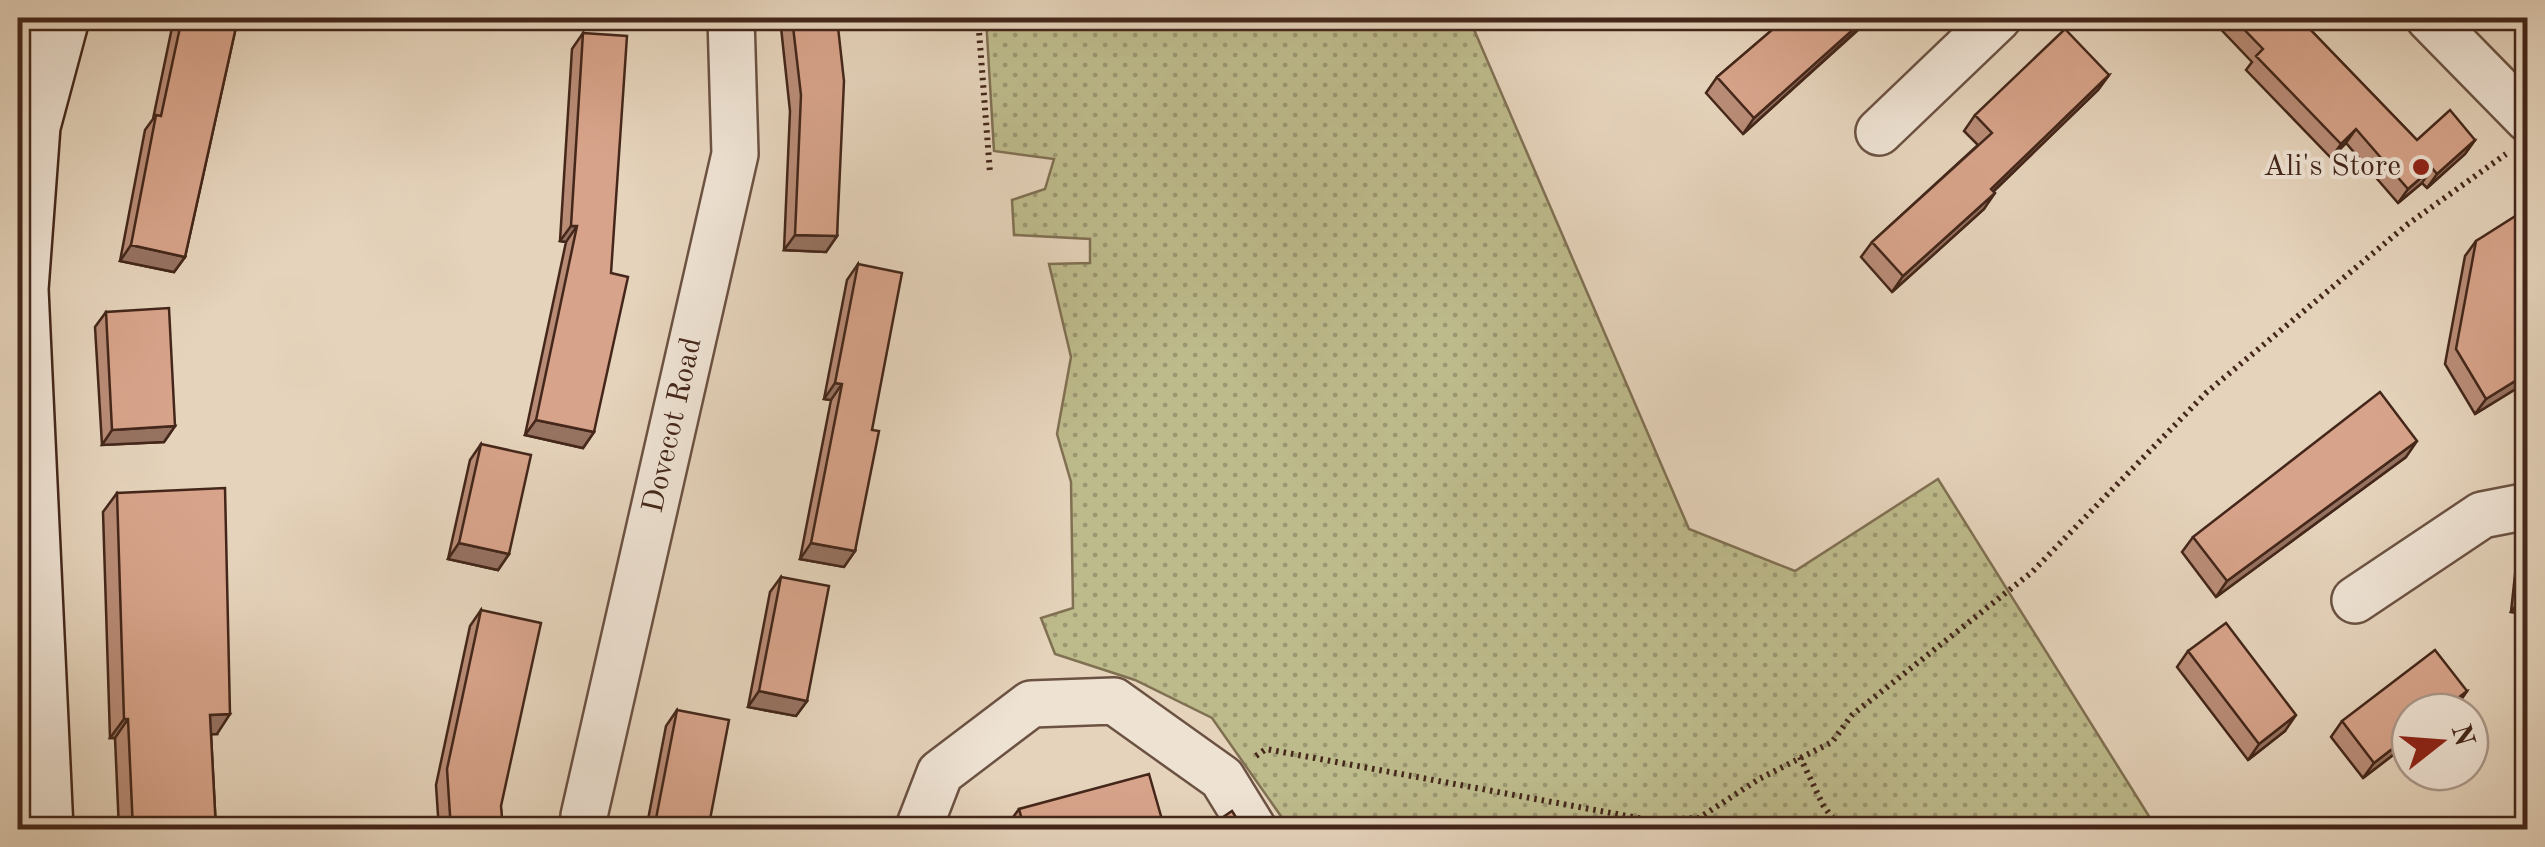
<svg xmlns="http://www.w3.org/2000/svg" width="2545" height="847" font-family="'Old Standard TT',serif">
<style>
.grass{fill:url(#grass-dots);stroke:#807052;stroke-width:2.5}
.lines{fill:none;stroke-linecap:round;stroke-linejoin:round}
.street-casing{stroke:#6c5242;stroke-width:50}
.secondary-casing{stroke:#44271a;stroke-width:60}
.path{stroke:#44271a;stroke-width:6;stroke-dasharray:2.5 5;stroke-linecap:butt}
.street{stroke:#eee2d3;stroke-width:45}
.secondary{stroke:#eee2d3;stroke-width:55}
.wall{fill:#b98c77;stroke:#44271a;stroke-width:2.5}
.shaded-wall{fill:#967261;stroke:#44271a;stroke-width:2.5}
.building{fill:#d7a38a;stroke:#44271a;stroke-width:2.5}
.poi-dot{fill:#8f2418;stroke:#eee2d3;stroke-width:4}
.labels{text-anchor:middle;dominant-baseline:central;stroke-width:8;stroke-linejoin:round;paint-order:stroke}
.poi-label{font-size:30px;fill:#44271a;stroke:#eee2d3;text-anchor:end}
.street-label{font-size:30px;fill:#44271a;stroke:#eee2d3}
</style>
<defs>
<pattern id="grass-dots" width="8" height="8" patternUnits="userSpaceOnUse" patternTransform="scale(2.5)"><rect width="8" height="8" fill="#bdba8b"/><path d="M2 2h.1M6 6h.1" fill="none" stroke="#9b9771" stroke-width="1.8" stroke-linecap="round"/></pattern>
</defs>
<rect width="100%" height="100%" fill="#e5d3bb"/>
<filter id="stains"><feTurbulence type="fractalNoise" baseFrequency=".002" numOctaves="4"/><feColorMatrix values="0 0 0 0 .2 0 0 0 0 .09 0 0 0 0 .02 0 0 0 .5 -.17"/></filter>
<radialGradient id="worn" r=".72"><stop offset=".6" stop-color="#630" stop-opacity="0"/><stop offset="1" stop-color="#630" stop-opacity=".3"/></radialGradient>
<path class="grass" d="M 986,18 L 1469,18 L 1689,529 L 1795,571 L 1938,479 L 2157,829 L 1290,829 L 1212,718 L 1135,680 L 1055,654 L 1041,618 L 1073,608 L 1071,482 L 1057,434 L 1071,357 L 1049,264 L 1090,263 L 1090,239 L 1014,235 L 1012,200 L 1045,189 L 1054,159 L 994,151 Z"/>
<g class="lines">
<g class="street-casing">
<g id="street">
<path d="M 2429,18 L 2528,119"/>
<path d="M 1879,132 L 1998,18"/>
<path d="M 2355,600 L 2482,515 L 2528,506"/>
<path id="s1" d="M 586,830 L 584,816 L 735,154 L 731,18"/>
<path d="M 918,830 L 940,773 L 1031,704 L 1114,701 L 1222,778 L 1254,830"/>
</g>
</g>
<g class="secondary-casing">
<path id="secondary" d="M 45,830 L 20,289 L 32,126 L 61,18"/>
</g>
<path class="path" d="M 978,18 L 990,173
M 1256,756 L 1266,749 L 1649,820 L 1699,818 L 1759,779 L 1832,742 L 1852,715 L 2032,572 L 2207,392 L 2408,224 L 2506,154
M 1800,757 L 1823,805 L 1841,830"/>
<use href="#street" class="street"/>
<use href="#secondary" class="secondary"/>
</g>
<path class="wall" d="M 174,18 L 238,18 L 185,257 L 174,272 L 120,261 L 145,130 L 153,119 Z
M 780,18 L 837,18 L 837,236 L 826,252 L 784,250 L 790,111 Z
M 1786,18 L 1882,18 L 1871,27 L 1867,22 L 1743,134 L 1706,93 L 1717,77 Z
M 2210,18 L 2299,18 L 2417,140 L 2475,140 L 2465,154 L 2427,188 L 2422,183 L 2398,203 L 2346,143 L 2331,158 L 2246,70 L 2252,62 Z
M 583,33 L 594,432 L 583,448 L 525,435 L 566,242 L 560,241 L 572,49 Z
M 2109,75 L 2098,90 L 1993,192 L 1984,209 L 1892,292 L 1861,257 L 1872,242 L 1978,145 L 1964,131 L 1975,115 Z
M 2528,214 L 2528,291 L 2517,343 L 2522,385 L 2475,414 L 2445,364 L 2465,256 L 2476,241 Z
M 858,264 L 872,430 L 855,551 L 844,567 L 800,559 L 831,400 L 824,399 L 847,280 Z
M 106,312 L 175,426 L 164,442 L 102,445 L 95,327 Z
M 481,444 L 509,554 L 498,570 L 448,559 L 470,460 Z
M 2406,457 L 2216,597 L 2182,552 L 2193,537 Z
M 117,493 L 217,734 L 211,734 L 216,830 L 119,830 L 115,738 L 110,738 L 103,512 Z
M 2528,541 L 2528,614 L 2511,612 L 2517,556 Z
M 781,577 L 807,701 L 796,716 L 748,707 L 770,592 Z
M 481,610 L 503,830 L 439,830 L 436,785 L 470,626 Z
M 2188,651 L 2285,731 L 2248,760 L 2177,667 Z
M 2467,691 L 2456,707 L 2363,778 L 2331,737 L 2342,721 Z
M 677,710 L 708,830 L 646,830 L 666,726 Z
M 1019,809 L 1165,830 L 1009,830 L 1008,824 Z"/>
<path class="shaded-wall" d="M 595,18 L 643,18 L 590,24 Z
M 1866,18 L 1870,18 L 1743,134 L 1754,118 Z
M 2109,75 L 2098,90 L 1980,204 L 1991,189 Z
M 2356,129 L 2346,143 L 2331,158 L 2341,144 Z
M 2475,140 L 2465,154 L 2427,188 L 2437,174 Z
M 2432,168 L 2422,183 L 2398,203 L 2408,189 Z
M 1995,193 L 1984,209 L 1892,292 L 1903,276 Z
M 571,226 L 577,226 L 566,242 L 560,241 Z
M 795,235 L 837,236 L 826,252 L 784,250 Z
M 131,245 L 185,257 L 174,272 L 120,261 Z
M 2528,373 L 2528,378 L 2522,385 L 2475,414 L 2486,399 Z
M 835,383 L 842,384 L 831,400 L 824,399 Z
M 536,420 L 594,432 L 583,448 L 525,435 Z
M 175,426 L 164,442 L 102,445 L 112,430 Z
M 2417,441 L 2406,457 L 2216,597 L 2227,581 Z
M 459,543 L 509,554 L 498,570 L 448,559 Z
M 811,543 L 855,551 L 844,567 L 800,559 Z
M 2522,597 L 2528,597 L 2528,614 L 2511,612 Z
M 759,691 L 807,701 L 796,716 L 748,707 Z
M 2467,691 L 2456,707 L 2450,712 L 2440,712 Z
M 230,714 L 217,734 L 197,735 L 210,715 Z
M 2296,715 L 2285,731 L 2248,760 L 2259,744 Z
M 124,719 L 128,719 L 115,738 L 110,738 Z
M 2410,735 L 2410,742 L 2363,778 L 2374,763 Z"/>
<path class="building" d="M 182,18 L 238,18 L 185,257 L 131,245 L 156,115 L 161,116 Z
M 792,18 L 837,18 L 844,81 L 837,236 L 795,235 L 801,95 Z
M 1786,18 L 1866,18 L 1754,118 L 1717,77 Z
M 2233,18 L 2299,18 L 2417,140 L 2450,110 L 2475,140 L 2437,174 L 2432,168 L 2408,189 L 2356,129 L 2341,144 L 2256,56 L 2263,49 Z
M 2065,29 L 2109,75 L 1991,189 L 1995,193 L 1903,276 L 1872,242 L 1992,133 L 1975,115 Z
M 583,33 L 627,36 L 611,273 L 628,277 L 594,432 L 536,420 L 577,226 L 571,226 Z
M 2525,210 L 2528,214 L 2528,287 L 2517,343 L 2528,361 L 2528,373 L 2486,399 L 2456,349 L 2476,241 Z
M 858,264 L 902,273 L 872,430 L 879,431 L 855,551 L 811,543 L 842,384 L 835,383 Z
M 169,308 L 175,426 L 112,430 L 106,312 Z
M 2380,392 L 2417,441 L 2227,581 L 2193,537 Z
M 481,444 L 531,455 L 509,554 L 459,543 Z
M 225,488 L 230,714 L 210,715 L 216,830 L 133,830 L 128,719 L 124,719 L 117,493 Z
M 2528,546 L 2528,597 L 2522,597 Z
M 781,577 L 829,586 L 807,701 L 759,691 Z
M 481,610 L 541,623 L 501,806 L 503,830 L 451,830 L 447,769 Z
M 2226,623 L 2296,715 L 2259,744 L 2188,651 Z
M 2435,650 L 2467,691 L 2440,712 L 2410,712 L 2410,735 L 2374,763 L 2342,721 Z
M 677,710 L 729,720 L 708,830 L 654,829 Z
M 1149,774 L 1165,830 L 1025,830 L 1019,809 Z
M 1232,811 L 1244,830 L 1204,830 Z"/>
<circle class="poi-dot" cx="2421" cy="167" r="10"/>
<g class="labels">
<g class="poi-label">
<text x="2401" y="167">Ali's Store</text>
</g>
<g class="street-label">
<text stroke="none"><textPath href="#s1" startOffset="415">Dovecot Road</textPath></text>
</g>
</g>
<rect width="2545" height="847" fill="none" stroke="#e5d3bb" stroke-width="60"/>
<rect x="20" y="20" width="2505" height="807" fill="none" stroke="#44271a" stroke-width="5"/>
<rect x="30" y="30" width="2485" height="787" fill="none" stroke="#44271a" stroke-width="2.5"/>
<g transform="translate(2440 742) rotate(73)"><circle r="48" fill="#eee2d3" stroke="#aa9789" stroke-width="2.5"/>
<path d="M0-8L18 38L0 25L-18 38Z" fill="#8f2418"/>
<text y="-15" font-size="28" font-weight="bold" text-anchor="middle" fill="#44271a">N</text>
</g>
<rect width="100%" height="100%" filter="url(#stains)"/>
<rect width="100%" height="100%" fill="url(#worn)"/>
</svg>
